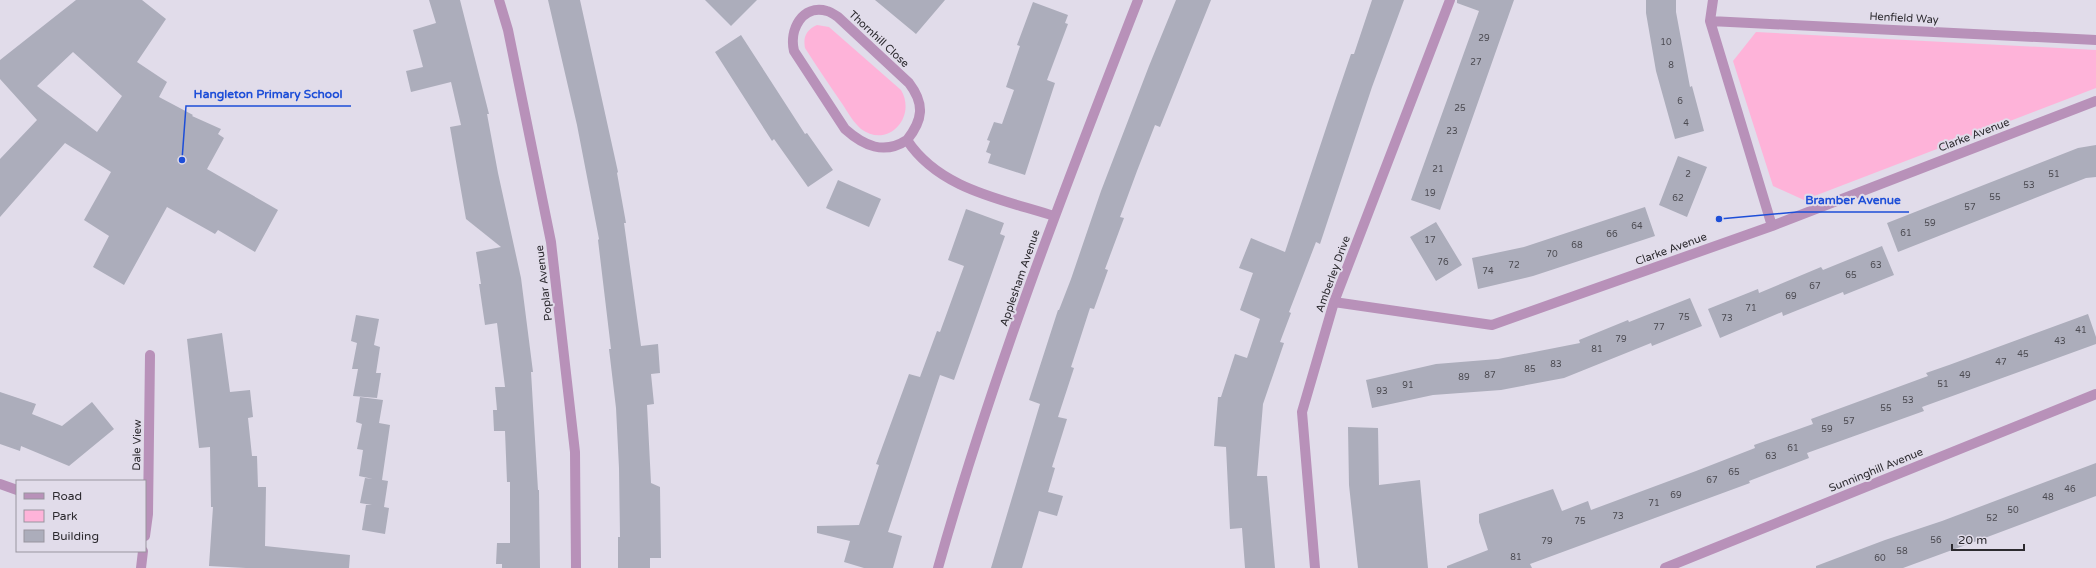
<svg xmlns="http://www.w3.org/2000/svg" width="2096" height="568" font-family="'Varela Round',sans-serif">
<style>
.green{fill:#feb3d9}
.building{fill:#acadbb;fill-rule:evenodd}
.lines{fill:none;stroke-linecap:round;stroke-linejoin:round}
.minor{stroke:#b891b9;stroke-width:10}
.labels{text-anchor:middle;dominant-baseline:central;stroke-width:4;stroke-linejoin:round;paint-order:stroke}
.number-label{font-size:9px;fill:#4c4b52}
.street-label{font-size:11px;fill:#2c2a2f;stroke:#e1dcea}
.leader{fill:none;stroke:#1d4ed8;stroke-width:1.5}
.callout-dot{fill:#1d4ed8;stroke:#e1dcea;stroke-width:1.5}
.callout-label{font-size:12px;text-anchor:middle;font-weight:bold;fill:#1d4ed8;stroke:#e1dcea;stroke-width:4;stroke-linejoin:round;paint-order:stroke}
</style>
<rect width="100%" height="100%" fill="#e1dcea"/>
<path class="green" d="M 817,25 L 829,27 L 901,90 C 917,117 888,149 861,129 C 854,123 848,113 843,105 C 830,86 817,67 805,48 C 803,37 806,30 817,25 Z
M 1756,32 L 2096,50 L 2096,88 L 1804,200 L 1773,186 L 1733,61 Z"/>
<path class="building" d="M 76,0 L 142,0 L 166,19 L 137,62 L 167,82 L 159,97 L 193,115 L 192,116 L 221,129 L 218,134 L 224,138 L 207,169 L 278,210 L 255,252 L 218,230 L 215,234 L 167,207 L 124,285 L 93,267 L 109,236 L 84,220 L 111,172 L 65,143 L 0,217 L 0,159 L 37,120 L 0,79 L 0,60 ZM 73,52 L 122,96 L 97,132 L 37,86 Z
M 429,0 L 460,0 L 489,114 L 487,114 L 498,173 L 521,278 L 533,372 L 531,372 L 538,490 L 539,490 L 540,568 L 502,568 L 502,564 L 496,564 L 497,543 L 510,543 L 510,482 L 507,482 L 505,431 L 494,431 L 493,410 L 497,410 L 495,387 L 505,387 L 497,323 L 485,325 L 479,284 L 481,284 L 476,252 L 501,247 L 466,219 L 450,127 L 461,125 L 451,82 L 411,92 L 406,71 L 423,67 L 413,30 L 436,23 Z
M 548,0 L 580,0 L 618,172 L 617,173 L 626,223 L 624,223 L 641,346 L 658,344 L 660,373 L 651,374 L 654,404 L 647,405 L 651,483 L 660,487 L 661,558 L 650,558 L 650,568 L 618,568 L 618,537 L 620,537 L 619,468 L 616,408 L 609,349 L 611,349 L 598,240 L 599,239 L 577,125 Z
M 705,0 L 757,0 L 731,26 Z
M 875,0 L 945,0 L 916,34 Z
M 1176,0 L 1211,0 L 1160,127 L 1155,125 L 1137,171 L 1120,217 L 1124,218 L 1105,269 L 1108,270 L 1094,309 L 1090,308 L 1071,367 L 1074,368 L 1058,417 L 1067,419 L 1052,467 L 1055,468 L 1048,492 L 1063,496 L 1057,516 L 1039,511 L 1022,568 L 991,568 L 1040,404 L 1029,400 L 1058,310 L 1059,310 L 1071,279 L 1101,191 L 1149,66 Z
M 1372,0 L 1404,0 L 1372,87 L 1320,244 L 1316,242 L 1289,312 L 1291,313 L 1280,342 L 1284,343 L 1263,404 L 1257,476 L 1267,476 L 1275,568 L 1245,568 L 1242,528 L 1230,529 L 1226,447 L 1214,446 L 1218,397 L 1221,397 L 1235,354 L 1247,358 L 1260,319 L 1240,310 L 1253,273 L 1239,268 L 1251,238 L 1285,252 L 1335,101 L 1351,54 L 1354,54 Z
M 1457,0 L 1514,0 L 1440,210 L 1411,200 L 1479,11 L 1457,3 Z
M 1646,0 L 1676,0 L 1676,12 L 1690,87 L 1692,86 L 1704,131 L 1675,139 L 1656,71 L 1646,13 Z
M 1033,2 L 1068,15 L 1065,23 L 1068,24 L 1047,80 L 1055,83 L 1025,175 L 988,163 L 991,154 L 986,152 L 990,141 L 987,140 L 994,122 L 1002,124 L 1014,90 L 1006,87 L 1020,46 L 1017,45 Z
M 741,35 L 805,134 L 807,133 L 833,170 L 808,187 L 774,139 L 772,141 L 715,52 Z
M 2096,145 L 2096,177 L 2086,178 L 1898,252 L 1887,223 L 2078,148 Z
M 1678,156 L 1707,167 L 1687,217 L 1659,205 Z
M 838,180 L 881,199 L 869,227 L 826,208 Z
M 1645,207 L 1655,236 L 1533,276 L 1478,289 L 1472,258 L 1524,247 Z
M 966,209 L 1004,223 L 1000,234 L 1005,236 L 954,380 L 940,375 L 920,435 L 888,532 L 902,536 L 893,568 L 864,568 L 844,562 L 850,541 L 817,533 L 817,526 L 859,525 L 879,465 L 876,464 L 909,374 L 920,377 L 937,331 L 940,332 L 964,266 L 948,260 Z
M 1436,222 L 1462,265 L 1436,281 L 1410,237 Z
M 1882,246 L 1894,275 L 1844,295 L 1843,292 L 1783,316 L 1782,312 L 1720,338 L 1708,309 L 1758,289 L 1759,293 L 1821,267 L 1823,270 Z
M 1690,298 L 1702,326 L 1652,346 L 1651,343 L 1564,378 L 1501,390 L 1433,395 L 1372,408 L 1366,380 L 1436,364 L 1498,359 L 1580,343 L 1579,340 L 1628,320 L 1629,322 Z
M 2088,314 L 2096,337 L 2096,344 L 1922,407 L 1924,411 L 1807,453 L 1809,458 L 1749,481 L 1750,483 L 1530,564 L 1532,568 L 1447,568 L 1447,566 L 1488,550 L 1479,522 L 1479,514 L 1553,489 L 1562,511 L 1588,501 L 1591,510 L 1696,471 L 1755,448 L 1754,445 L 1813,424 L 1811,419 L 1928,376 L 1926,373 L 1949,365 Z
M 356,315 L 379,319 L 374,345 L 380,347 L 376,373 L 381,373 L 377,398 L 353,396 L 358,369 L 352,369 L 357,343 L 351,341 Z
M 222,333 L 230,392 L 250,390 L 253,417 L 248,418 L 252,456 L 257,456 L 258,487 L 266,487 L 265,546 L 350,555 L 349,568 L 246,568 L 209,566 L 213,507 L 211,507 L 210,447 L 199,448 L 187,339 Z
M 0,392 L 36,404 L 32,414 L 62,426 L 92,402 L 114,429 L 69,466 L 21,446 L 20,451 L 0,444 Z
M 360,397 L 383,400 L 379,423 L 390,425 L 382,480 L 388,481 L 384,507 L 389,508 L 385,534 L 362,530 L 366,505 L 372,505 L 360,503 L 365,478 L 373,479 L 359,476 L 363,450 L 357,449 L 362,424 L 356,422 Z
M 1348,427 L 1378,428 L 1379,485 L 1420,480 L 1428,568 L 1358,568 L 1349,485 Z
M 2096,463 L 2096,496 L 1974,542 L 1903,568 L 1816,568 L 1816,566 L 1885,540 L 1942,521 Z"/>
<g class="lines">
<path class="minor" d="M 499,0 L 508,30 L 551,242 L 575,452 L 576,568
M 1713,0 L 1710,21 L 1772,226
M 1710,21 L 2096,40
M 907,140 C 923,120 925,104 909,83 L 838,17 C 835,15 831,12 827,11 C 802,4 789,30 794,51 L 845,129 C 864,146 884,155 907,140 C 939,189 1001,199 1054,216
M 1334,302 L 1492,325 L 1772,226 L 2096,101
M 0,484 L 17,490
M 145,536 L 148,514 L 150,355
M 141,568 L 143,551
M 938,568 C 992,375 1065,187 1138,0
M 1315,568 L 1302,412 L 1334,302 L 1450,0
M 1665,568 L 2096,394"/>
</g>
<g class="labels">
<g class="number-label">
<text x="1484" y="38">29</text>
<text x="1666" y="42">10</text>
<text x="1476" y="62">27</text>
<text x="1671" y="65">8</text>
<text x="1680" y="101">6</text>
<text x="1460" y="108">25</text>
<text x="1686" y="123">4</text>
<text x="1452" y="131">23</text>
<text x="1438" y="169">21</text>
<text x="1688" y="174">2</text>
<text x="2054" y="174">51</text>
<text x="2029" y="185">53</text>
<text x="1430" y="193">19</text>
<text x="1995" y="197">55</text>
<text x="1678" y="198">62</text>
<text x="1970" y="207">57</text>
<text x="1930" y="223">59</text>
<text x="1637" y="226">64</text>
<text x="1906" y="233">61</text>
<text x="1612" y="234">66</text>
<text x="1430" y="240">17</text>
<text x="1577" y="245">68</text>
<text x="1552" y="254">70</text>
<text x="1443" y="262">76</text>
<text x="1514" y="265">72</text>
<text x="1876" y="265">63</text>
<text x="1488" y="271">74</text>
<text x="1851" y="275">65</text>
<text x="1815" y="286">67</text>
<text x="1791" y="296">69</text>
<text x="1751" y="308">71</text>
<text x="1684" y="317">75</text>
<text x="1727" y="318">73</text>
<text x="1659" y="327">77</text>
<text x="2081" y="330">41</text>
<text x="1621" y="339">79</text>
<text x="2060" y="341">43</text>
<text x="1597" y="349">81</text>
<text x="2023" y="354">45</text>
<text x="2001" y="362">47</text>
<text x="1556" y="364">83</text>
<text x="1530" y="369">85</text>
<text x="1490" y="375">87</text>
<text x="1965" y="375">49</text>
<text x="1464" y="377">89</text>
<text x="1943" y="384">51</text>
<text x="1408" y="385">91</text>
<text x="1382" y="391">93</text>
<text x="1908" y="400">53</text>
<text x="1886" y="408">55</text>
<text x="1849" y="421">57</text>
<text x="1827" y="429">59</text>
<text x="1793" y="448">61</text>
<text x="1771" y="456">63</text>
<text x="1734" y="472">65</text>
<text x="1712" y="480">67</text>
<text x="2070" y="489">46</text>
<text x="1676" y="495">69</text>
<text x="2048" y="497">48</text>
<text x="1654" y="503">71</text>
<text x="2013" y="510">50</text>
<text x="1618" y="516">73</text>
<text x="1992" y="518">52</text>
<text x="1580" y="521">75</text>
<text x="1936" y="540">56</text>
<text x="1547" y="541">79</text>
<text x="1902" y="551">58</text>
<text x="1516" y="557">81</text>
<text x="1880" y="558">60</text>
</g>
<g class="street-label">
<text transform="translate(1904 18) rotate(3)">Henfield Way</text>
<text transform="translate(879 39) rotate(43)">Thornhill Close</text>
<text transform="translate(1974 135) rotate(-21)">Clarke Avenue</text>
<text transform="translate(1671 249) rotate(-20)">Clarke Avenue</text>
<text transform="translate(1333 274) rotate(-70)">Amberley Drive</text>
<text transform="translate(1020 278) rotate(-71)">Applesham Avenue</text>
<text transform="translate(544 283) rotate(-97)">Poplar Avenue</text>
<text transform="translate(137 445) rotate(-89)">Dale View</text>
<text transform="translate(1876 470) rotate(-22)">Sunninghill Avenue</text>
</g>
</g>
<path class="leader" d="M182 160L186 106H351M1719 219L1797 212H1909"/>
<g class="callout-dot">
<circle cx="182" cy="160" r="4"/>
<circle cx="1719" cy="219" r="4"/>
</g>
<g class="callout-label">
<text x="268" y="98">Hangleton Primary School</text>
<text x="1853" y="204">Bramber Avenue</text>
</g>
<rect x="16" y="480" width="130" height="72" fill="#e1dcea" stroke="#99959f"/>
<rect x="24" y="493" width="20" height="6" fill="#b891b9" stroke="#99959f"/>
<text x="52" y="500" font-size="12" fill="#2c2a2f">Road</text>
<rect x="24" y="510" width="20" height="12" fill="#feb3d9" stroke="#99959f"/>
<text x="52" y="520" font-size="12" fill="#2c2a2f">Park</text>
<rect x="24" y="530" width="20" height="12" fill="#acadbb" stroke="#99959f"/>
<text x="52" y="540" font-size="12" fill="#2c2a2f">Building</text>
<path d="M1952 544v6h72v-6" fill="none" stroke="#2c2a2f" stroke-width="2"/>
<text x="1958" y="544" font-size="12" fill="#2c2a2f" stroke="#e1dcea" stroke-width="3" paint-order="stroke">20 m</text>
</svg>
